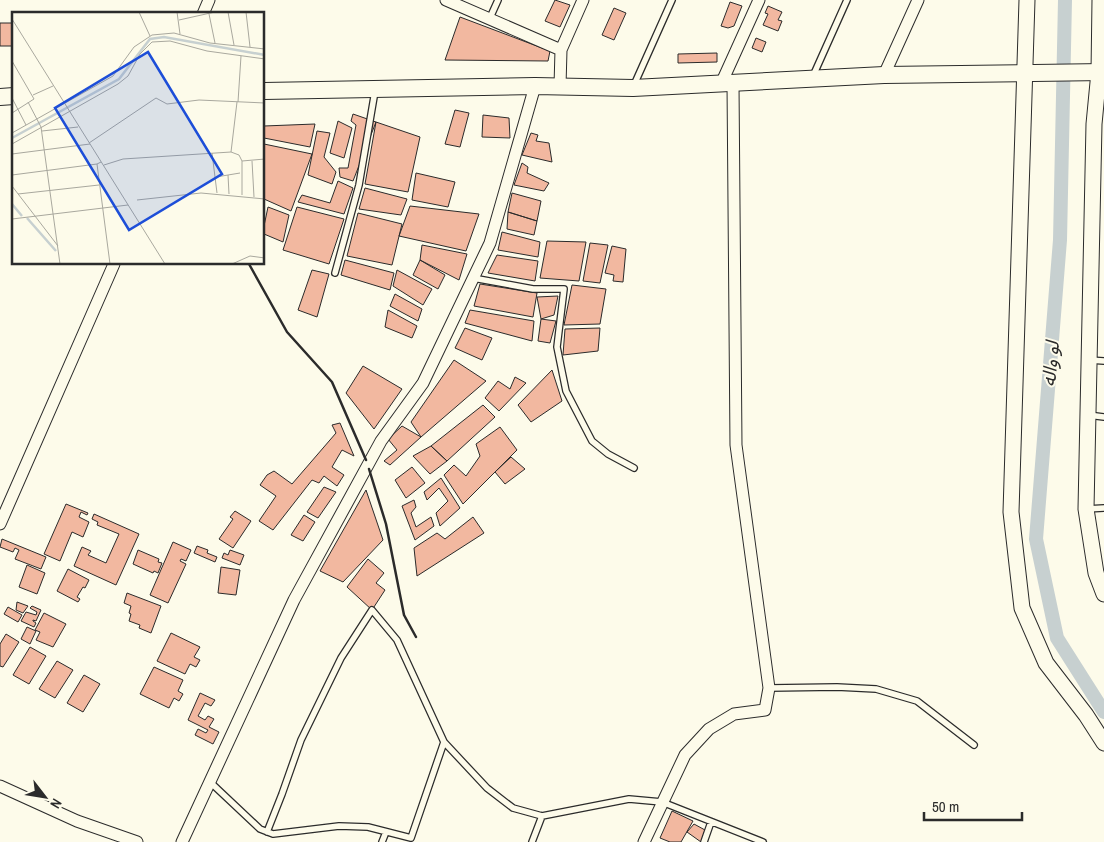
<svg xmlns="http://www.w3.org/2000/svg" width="1104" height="842" font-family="'Archivo Narrow','Noto Sans Arabic',sans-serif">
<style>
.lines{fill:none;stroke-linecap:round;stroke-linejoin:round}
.canal{stroke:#c7d0d0;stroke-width:14}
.building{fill:#f2b8a0;stroke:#2b2b2b}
.service-casing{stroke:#2b2b2b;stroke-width:8}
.minor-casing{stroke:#2b2b2b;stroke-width:13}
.tertiary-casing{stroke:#2b2b2b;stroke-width:17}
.secondary-casing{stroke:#2b2b2b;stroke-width:18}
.service{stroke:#fdfbea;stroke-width:5.5}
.minor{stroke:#fdfbea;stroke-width:11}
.tertiary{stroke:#fdfbea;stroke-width:15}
.secondary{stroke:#fdfbea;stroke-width:16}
.wall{stroke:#2b2b2b;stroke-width:2.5}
.labels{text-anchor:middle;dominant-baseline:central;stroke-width:4;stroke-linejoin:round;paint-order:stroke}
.water-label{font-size:19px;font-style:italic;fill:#2b2b2b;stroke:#fdfbea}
.inset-river{fill:none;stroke:#c7d0d0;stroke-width:2.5}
.inset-road{fill:none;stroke:#a9a89e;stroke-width:1}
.view{fill:#1d4ed8;fill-opacity:0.15;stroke:#1d4ed8;stroke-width:2.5}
.inset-edge{fill:none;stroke:#2b2b2b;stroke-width:2.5}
</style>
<rect width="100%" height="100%" fill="#fdfbea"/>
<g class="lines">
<path class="canal" d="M 1065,0 L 1060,240 L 1036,539 L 1057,638 L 1104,712"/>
</g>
<path class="building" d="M 555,0 L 570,5 L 560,27 L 545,21 Z
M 730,2 L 742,6 L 734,26 L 728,28 L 721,26 Z
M 768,6 L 782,12 L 778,20 L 782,21 L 778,31 L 763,25 L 768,14 L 765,13 Z
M 614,8 L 626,13 L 614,40 L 602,35 Z
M 460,17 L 550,51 L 548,61 L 445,60 Z
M 0,23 L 14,23 L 14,46 L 0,46 Z
M 756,38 L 766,42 L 762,52 L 752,48 Z
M 717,53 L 717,62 L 678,63 L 678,54 Z
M 455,110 L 469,113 L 460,147 L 445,144 Z
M 353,114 L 376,122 L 353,181 L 340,177 L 339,168 L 348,168 L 356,125 L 351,121 Z
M 483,115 L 509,118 L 510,138 L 482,137 Z
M 338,121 L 352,128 L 344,158 L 330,153 Z
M 376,122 L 420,137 L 408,192 L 365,184 Z
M 315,124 L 310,147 L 264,138 L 264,126 Z
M 317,131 L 330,133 L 324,157 L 336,172 L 332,184 L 308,175 Z
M 531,133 L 538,135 L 536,141 L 549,143 L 552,162 L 522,155 Z
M 264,144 L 312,154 L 291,211 L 264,199 Z
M 522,163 L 528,167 L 527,173 L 549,183 L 544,191 L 514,185 Z
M 416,173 L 455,182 L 448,207 L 412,200 Z
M 338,181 L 353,188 L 344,214 L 298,202 L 302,195 L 330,203 Z
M 365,188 L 407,199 L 401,215 L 359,209 Z
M 512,193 L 541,201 L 537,221 L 508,212 Z
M 410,206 L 479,214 L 466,251 L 399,236 Z
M 268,207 L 289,215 L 283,242 L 264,234 L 264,226 Z
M 297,207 L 344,219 L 329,264 L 283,250 Z
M 508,212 L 537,221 L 534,235 L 507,229 Z
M 358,213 L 402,224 L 392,265 L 347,256 Z
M 502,232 L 540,242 L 538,257 L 498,250 Z
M 547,241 L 586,242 L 579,281 L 540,278 Z
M 590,243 L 608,245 L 600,283 L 583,281 Z
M 422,245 L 467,254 L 459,280 L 420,260 Z
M 612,246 L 626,249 L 623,282 L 613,281 L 614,275 L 605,273 Z
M 497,255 L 538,261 L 535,281 L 488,273 Z
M 345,260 L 394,273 L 390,290 L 341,275 Z
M 420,260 L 445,275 L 438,289 L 413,275 Z
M 312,270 L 329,274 L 317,317 L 298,310 Z
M 397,270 L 432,289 L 423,305 L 393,286 Z
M 480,284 L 537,293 L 533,317 L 474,306 Z
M 572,285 L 606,289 L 600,324 L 564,325 Z
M 395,294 L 422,309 L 418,321 L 390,306 Z
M 558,296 L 554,315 L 541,319 L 537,297 Z
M 388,310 L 417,326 L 412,338 L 385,327 Z
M 470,310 L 534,321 L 532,341 L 465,323 Z
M 541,319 L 556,321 L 550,343 L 538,341 Z
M 465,328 L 492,338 L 482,360 L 455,348 Z
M 600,328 L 598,351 L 563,355 L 565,329 Z
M 454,360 L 486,381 L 421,437 L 411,422 Z
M 363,366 L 402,389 L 374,429 L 346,393 Z
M 552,370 L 562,401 L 531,422 L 518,405 Z
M 515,377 L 526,383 L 499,411 L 485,398 L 498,381 L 510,389 Z
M 483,405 L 495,417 L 447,461 L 431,446 Z
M 340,423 L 354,456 L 342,450 L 332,467 L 344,475 L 337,486 L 324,476 L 319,483 L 312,480 L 273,530 L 259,521 L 276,496 L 260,485 L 267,475 L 274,471 L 292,484 L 336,433 L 332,425 Z
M 402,426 L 421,437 L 390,465 L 384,461 L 397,450 L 388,439 Z
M 500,427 L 517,450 L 463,504 L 444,475 L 454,465 L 466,476 L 480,456 L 476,444 Z
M 431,446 L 447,461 L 430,474 L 413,456 Z
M 511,457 L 525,469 L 505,484 L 495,472 Z
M 412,467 L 425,483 L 406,498 L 395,480 Z
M 441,478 L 460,508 L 440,526 L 436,513 L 448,501 L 439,488 L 427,500 L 424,492 Z
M 324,487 L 336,492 L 318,518 L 307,512 Z
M 366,490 L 383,540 L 343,582 L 320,571 Z
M 414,500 L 416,507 L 411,513 L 416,527 L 431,517 L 434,526 L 415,540 L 402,506 Z
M 66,504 L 88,513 L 87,515 L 81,512 L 79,517 L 89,522 L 83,537 L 72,532 L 60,561 L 44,554 Z
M 235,511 L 251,521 L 233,548 L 219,539 L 233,519 L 230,517 Z
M 94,514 L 139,534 L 116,585 L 74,566 L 82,547 L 91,551 L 88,555 L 106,563 L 119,534 L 97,525 L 98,522 L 92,519 Z
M 304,515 L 315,522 L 303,541 L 291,535 Z
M 473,517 L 484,533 L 417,576 L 414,548 L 437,533 L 445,539 Z
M 2,539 L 46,557 L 41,569 L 15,559 L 19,550 L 15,548 L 13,552 L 0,547 Z
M 173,542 L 191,550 L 186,561 L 181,559 L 180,561 L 186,564 L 168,603 L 150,595 Z
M 197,546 L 208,550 L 207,553 L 217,557 L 215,562 L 194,553 Z
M 138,550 L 159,559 L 158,562 L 162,563 L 158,573 L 154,571 L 153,573 L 133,564 Z
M 230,550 L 244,555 L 240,565 L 222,558 L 224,553 L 228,555 Z
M 368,559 L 384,573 L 376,583 L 385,590 L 372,610 L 347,587 Z
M 27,565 L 45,573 L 37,594 L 19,587 Z
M 221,567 L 240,570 L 236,595 L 218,593 Z
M 68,569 L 89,580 L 85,588 L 83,587 L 77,597 L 80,599 L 78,602 L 57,591 Z
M 127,593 L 161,606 L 151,633 L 139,628 L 140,625 L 129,621 L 131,614 L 129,613 L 131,606 L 124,603 Z
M 17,602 L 28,606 L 23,613 L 16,610 Z
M 32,606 L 41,610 L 36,621 L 33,620 L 33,621 L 36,623 L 34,627 L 21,621 L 26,612 L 36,615 L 37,612 L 30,608 Z
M 8,607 L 22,615 L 18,622 L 4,614 Z
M 44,613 L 66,624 L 53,647 L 36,640 L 40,632 L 35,630 Z
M 27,627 L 36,631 L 30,644 L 21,639 Z
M 171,633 L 200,647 L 194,657 L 200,660 L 196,667 L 190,664 L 185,674 L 157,661 Z
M 6,634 L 19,642 L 3,667 L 0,666 L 0,644 Z
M 30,647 L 46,656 L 29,684 L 13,675 Z
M 57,661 L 73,670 L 55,698 L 39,689 Z
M 154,667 L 183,680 L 178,691 L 183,694 L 179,701 L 174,698 L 169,708 L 140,694 Z
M 84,675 L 100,684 L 83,712 L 67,703 Z
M 200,693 L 215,700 L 211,706 L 205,703 L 198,716 L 205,720 L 208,716 L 214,719 L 209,727 L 219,732 L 213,744 L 195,735 L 198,729 L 206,733 L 208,730 L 188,720 Z
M 672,811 L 693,821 L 681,842 L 670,842 L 660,838 Z
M 694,824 L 705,830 L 701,842 L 687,832 Z"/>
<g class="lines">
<g class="service-casing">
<path id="service" d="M 489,20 L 498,0
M 813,76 L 847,0
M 634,85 L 672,0
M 335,273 L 359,185 L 375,91
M 473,278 L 533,289 L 564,289 L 557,347 L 566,391 L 592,441 L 608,454 L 634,468
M 1089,360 L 1104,361
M 1088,415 L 1104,417
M 1086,509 L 1104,508
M 769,688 L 837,687 L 876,689 L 917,701 L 974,745
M 209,781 L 260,829 L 273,834 L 339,826 L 368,827 L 411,838 L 444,742
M 267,832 L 282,794 L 301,740 L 341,658 L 372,610 L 397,640 L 444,742 L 487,788 L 513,808 L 542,816 L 629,799 L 662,802 L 763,842
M 382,842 L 386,832
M 532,842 L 542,816
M 704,842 L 711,822"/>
</g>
<g class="minor-casing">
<path id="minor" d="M 446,0 L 561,50 L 560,86
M 203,14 L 209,0
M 561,50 L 583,0
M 884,75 L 918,0
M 721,84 L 759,0
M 0,524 L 114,264
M 0,786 L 77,821 L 137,842
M 182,842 L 294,600 L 381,441 L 423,383 L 490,243 L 535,86
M 644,842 L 685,755 L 709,729 L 734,714 L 765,710 L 769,688 L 736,445 L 733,84"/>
</g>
<g class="tertiary-casing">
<path id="tertiary" d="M 1027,0 L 1011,512 L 1022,608 L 1046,663 L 1086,715 L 1104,743
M 1100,0 L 1099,72 L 1094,124 L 1086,509 L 1096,573 L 1104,594"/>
</g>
<g class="secondary-casing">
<path id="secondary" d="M 264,91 L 535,86 L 633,88 L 884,75 L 1104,72
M 0,97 L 14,96"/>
</g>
<use href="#service" class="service"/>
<use href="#minor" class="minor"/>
<use href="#tertiary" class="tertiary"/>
<use href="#secondary" class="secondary"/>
<path class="wall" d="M 249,264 L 287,332 L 332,382 L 366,460
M 369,469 L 386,524 L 404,615 L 416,637"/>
</g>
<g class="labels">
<g class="water-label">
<text transform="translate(1050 364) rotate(-85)">لو واله</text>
</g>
</g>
<g transform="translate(12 12)">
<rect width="252" height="252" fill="#fdfbea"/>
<path class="inset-river" d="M 0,126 L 107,67 L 138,27 L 152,25 L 253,43M 0,192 L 10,204M 15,206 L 44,239"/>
<path class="inset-road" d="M 127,0 L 138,24M 165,0 L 168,22M 216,0 L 222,33M 234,0 L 238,35M 197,2 L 203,31M 0,7 L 153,252M 167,8 L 203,0M 0,49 L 22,87 L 0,101M 21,83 L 41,74M 0,86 L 14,113M 16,90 L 29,115 L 48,252M 226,90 L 229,44M 30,119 L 66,115M 0,121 L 101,64 L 122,35 L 140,23 L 162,21 L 198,31 L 253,37M 77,131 L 144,86 L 155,92 L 187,88 L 253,91M 0,132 L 106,72 L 116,64 L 128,42 L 140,30 L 158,29 L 195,39 L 253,47M 219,140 L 225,90M 200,141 L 205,181M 0,142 L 78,132M 240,149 L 242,185M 89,150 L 85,152 L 98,252M 92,153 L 111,147 L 219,140 L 227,143 L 230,149 L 253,147M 0,163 L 85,152M 216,163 L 217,182M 204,165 L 228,161M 0,174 L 46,234M 6,182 L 87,173M 230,183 L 230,149M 125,188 L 189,181 L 253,187M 0,207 L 116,193M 220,252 L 238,244 L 253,246"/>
<path class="view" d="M 136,40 L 210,162 L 117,218 L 43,96 Z"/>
<rect width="252" height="252" class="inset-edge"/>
</g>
<g transform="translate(45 797) rotate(121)" stroke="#fdfbea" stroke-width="4" paint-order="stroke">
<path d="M0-4L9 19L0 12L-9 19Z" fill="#2b2b2b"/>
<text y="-8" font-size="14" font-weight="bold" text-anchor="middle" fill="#2b2b2b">N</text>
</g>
<path d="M924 812v8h98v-8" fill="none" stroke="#2b2b2b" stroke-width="2.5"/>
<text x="932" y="812" font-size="15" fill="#2b2b2b" stroke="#fdfbea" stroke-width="4" paint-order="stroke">50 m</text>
</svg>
